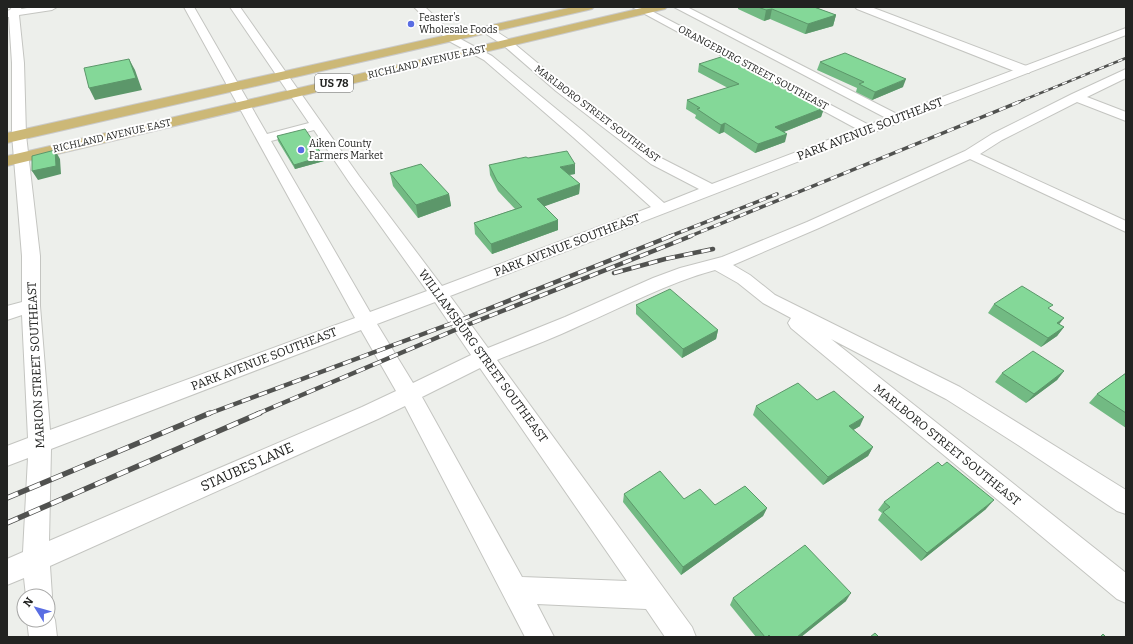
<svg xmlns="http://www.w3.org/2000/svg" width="1133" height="644" font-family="Bitter,serif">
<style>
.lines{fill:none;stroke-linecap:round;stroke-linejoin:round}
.street-casing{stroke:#c4c5c1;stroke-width:2}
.secondary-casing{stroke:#c4c5c1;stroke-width:2}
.primary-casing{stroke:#cacaca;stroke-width:2}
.street{fill:#fff;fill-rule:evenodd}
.secondary{fill:#fff;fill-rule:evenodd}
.primary{fill:#ccb877;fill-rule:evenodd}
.rail-far3-casing{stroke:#515250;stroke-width:2.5}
.rail-far2-casing{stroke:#515250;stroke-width:3.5}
.rail-far1-casing{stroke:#515250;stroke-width:4.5}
.rail-casing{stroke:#515250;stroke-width:5.5}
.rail-far3{stroke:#fff;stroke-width:1.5;stroke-dasharray:5;stroke-linecap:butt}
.rail-far2{stroke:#fff;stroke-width:2.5;stroke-dasharray:7;stroke-linecap:butt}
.rail-far1{stroke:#fff;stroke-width:3;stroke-dasharray:9;stroke-linecap:butt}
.rail{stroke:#fff;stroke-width:4;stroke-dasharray:12;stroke-linecap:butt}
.wall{fill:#72ba83}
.shaded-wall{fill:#5c976a}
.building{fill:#84d898;stroke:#5c976a}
.poi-dot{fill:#596de3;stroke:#fff;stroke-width:1.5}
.labels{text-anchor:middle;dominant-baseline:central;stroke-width:4;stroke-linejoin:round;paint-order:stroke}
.far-poi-label{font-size:10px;fill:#222321;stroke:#fff;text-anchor:start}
.far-street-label{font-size:10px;fill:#222321;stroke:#fff}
.shield{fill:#fff;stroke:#646564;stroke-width:1}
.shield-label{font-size:11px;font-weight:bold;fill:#222321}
.street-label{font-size:12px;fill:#222321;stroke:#fff}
.near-street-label{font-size:14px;fill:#222321;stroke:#fff}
</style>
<rect width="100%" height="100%" fill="#edefeb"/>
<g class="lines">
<g class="street-casing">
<path id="street" d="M 12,7 L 22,7 L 21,9 L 33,7 L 57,7 L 52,10 L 19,15 L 24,63 L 26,135 L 40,256 L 40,306 L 50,430 L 355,318 L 184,7 L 194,7 L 267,134 L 309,123 L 230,7 L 240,7 L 359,176 L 442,286 L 651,207 L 573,137 L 484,60 L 447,40 L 414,7 L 425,7 L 455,36 L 492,56 L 583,131 L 664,203 L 699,189 L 651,164 L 556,91 L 503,45 L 483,32 L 482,30 L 483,28 L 491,28 L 511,41 L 564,85 L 661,158 L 712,184 L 857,129 L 632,7 L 644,7 L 869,125 L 886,118 L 674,7 L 687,7 L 897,114 L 1126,28 L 1126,35 L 450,296 L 488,348 L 565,317 L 653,278 L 680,268 L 722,257 L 807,222 L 965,151 L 992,134 L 1072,94 L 1126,69 L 1126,78 L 1087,97 L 1126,112 L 1126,121 L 1077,102 L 1002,140 L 980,154 L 1126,221 L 1126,232 L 970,159 L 819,228 L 733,265 L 750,275 L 775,295 L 960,387 L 1126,490 L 1126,514 L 1117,511 L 1018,445 L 946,399 L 831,339 L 1126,573 L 1126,603 L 1117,599 L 791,328 L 788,323 L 791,318 L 763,303 L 738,283 L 715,270 C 667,283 625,306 579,326 C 552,339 524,349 497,360 L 692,627 L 696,637 L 665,637 L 646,609 L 537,604 L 554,637 L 525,637 L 405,406 L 378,419 L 50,566 L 52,596 L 49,606 L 48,596 L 26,596 L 24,578 L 7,585 L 7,559 L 23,552 L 28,458 L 7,466 L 7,446 L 28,438 L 22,315 L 7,320 L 7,306 L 22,302 L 22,256 L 12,135 L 12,63 L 9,17 L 7,17 L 7,11 L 10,10 ZM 314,130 L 349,182 L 427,291 L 370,312 L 271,141 ZM 435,302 L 471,355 L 413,383 L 377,324 ZM 361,330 L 396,391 L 362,407 L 49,541 L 51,449 ZM 480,368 L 627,581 L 522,577 L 422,397 Z
M 48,609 L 51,610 L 55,620 L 57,637 L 29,637 L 27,620 L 48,620 Z"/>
</g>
<g class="secondary-casing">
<path id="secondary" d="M 855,7 L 871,7 L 1029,67 L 1031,70 L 1029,73 L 1019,73 L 857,9 Z"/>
</g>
<g class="primary-casing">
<path id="primary" d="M 573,7 L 594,7 L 592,9 L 588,10 L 7,143 L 7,133 Z
M 646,7 L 667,7 L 665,9 L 661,10 L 7,166 L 7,156 Z"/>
</g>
<use href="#street" class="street"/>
<use href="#secondary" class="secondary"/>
<use href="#primary" class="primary"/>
<g class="rail-far3-casing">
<path id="rail-far3" d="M 1016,103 L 1126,58"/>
</g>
<g class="rail-far2-casing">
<path id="rail-far2" d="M 668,237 L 777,194
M 688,237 L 1019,102"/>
</g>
<g class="rail-far1-casing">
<path id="rail-far1" d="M 614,273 L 665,259 L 713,249
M 208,414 L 458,321 L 671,236
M 257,414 L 462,327 L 691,236"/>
</g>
<g class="rail-casing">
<path id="rail" d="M 7,498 L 210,413
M 7,523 L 260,413"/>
</g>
<use href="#rail-far3" class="rail-far3"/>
<use href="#rail-far2" class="rail-far2"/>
<use href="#rail-far1" class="rail-far1"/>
<use href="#rail" class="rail"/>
</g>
<path class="wall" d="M 738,7 L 814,7 L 836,15 L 833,26 L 805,34 L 770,19 L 764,21 L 738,9 Z
M 820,62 L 903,87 L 872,100 L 856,92 L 857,88 L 817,70 Z
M 699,64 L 763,74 L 763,77 L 824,108 L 821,117 L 784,132 L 785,142 L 755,153 L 724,132 L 719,134 L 695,118 L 696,115 L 686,109 L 687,100 L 728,88 L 698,72 Z
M 277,136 L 323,156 L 324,161 L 295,169 L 278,141 Z
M 489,165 L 575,174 L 569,175 L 580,184 L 579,194 L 544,206 L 558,220 L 558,230 L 492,254 L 475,234 L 474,223 L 515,209 L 498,191 L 490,175 Z
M 390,173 L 449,194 L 451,206 L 418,218 L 393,186 Z
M 994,304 L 1050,310 L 1059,324 L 1064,327 L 1057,336 L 1041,347 L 988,313 Z
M 636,305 L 718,330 L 716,339 L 682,358 L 636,314 Z
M 1064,371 L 1057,380 L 1026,403 L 995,382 L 1002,373 Z
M 1126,373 L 1126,428 L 1089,403 L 1097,394 Z
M 756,406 L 860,426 L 853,430 L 873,447 L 868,456 L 823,485 L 753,415 Z
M 624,494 L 684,499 L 715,505 L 767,508 L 763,516 L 681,575 L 623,502 Z
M 884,502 L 986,509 L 921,561 L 878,520 L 882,513 L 878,510 Z
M 733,598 L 846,601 L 801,637 L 756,637 L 730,605 Z"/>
<path class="shaded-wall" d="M 772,9 L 770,19 L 764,21 L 766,10 Z
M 836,15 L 833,26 L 805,34 L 808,24 Z
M 129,59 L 135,70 L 142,90 L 95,100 L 89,88 Z
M 906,79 L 903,87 L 872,100 L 875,92 Z
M 824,108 L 821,117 L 773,136 L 775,127 Z
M 725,123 L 724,132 L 719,134 L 721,125 Z
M 787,134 L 785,142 L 755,153 L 758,144 Z
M 55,150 L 60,159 L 61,174 L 38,180 L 32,171 Z
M 323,156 L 324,161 L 295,169 L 294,165 Z
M 575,164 L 575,174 L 560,176 L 560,167 Z
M 580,184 L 579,194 L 537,209 L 537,199 Z
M 449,194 L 451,206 L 418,218 L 416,205 Z
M 558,220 L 558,230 L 492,254 L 491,244 Z
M 1064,318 L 1057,327 L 1057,323 Z
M 1064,327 L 1057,336 L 1041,347 L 1048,338 Z
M 718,330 L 716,339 L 682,358 L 683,349 Z
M 1064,371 L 1057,380 L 1026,403 L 1034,394 Z
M 864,417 L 860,426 L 845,435 L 849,426 Z
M 873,447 L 868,456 L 823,485 L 828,477 Z
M 994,500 L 986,509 L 921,561 L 927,553 Z
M 767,508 L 763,516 L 681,575 L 683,567 Z
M 851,593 L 846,601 L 801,637 L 797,637 Z"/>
<path class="building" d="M 758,7 L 814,7 L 836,15 L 808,24 L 772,9 L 766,10 Z
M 845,53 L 906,79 L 875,92 L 859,84 L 864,82 L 820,62 Z
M 724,56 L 763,74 L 759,76 L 824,108 L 775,127 L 787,134 L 758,144 L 725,123 L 721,125 L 697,109 L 700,108 L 687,100 L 739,84 L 699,64 Z
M 129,59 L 136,78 L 89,88 L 84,68 Z
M 305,129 L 323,156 L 294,165 L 277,136 Z
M 55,150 L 56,166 L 32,171 L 32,156 Z
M 567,151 L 575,164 L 560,167 L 580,184 L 537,199 L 558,220 L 491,244 L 474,223 L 522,207 L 497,181 L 489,165 L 526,157 L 528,158 Z
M 421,164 L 449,194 L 416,205 L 390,173 Z
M 1022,286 L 1053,305 L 1048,308 L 1064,318 L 1057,323 L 1064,327 L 1048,338 L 994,304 Z
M 670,289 L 718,330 L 683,349 L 636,305 Z
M 1033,351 L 1064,371 L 1034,394 L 1002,373 Z
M 1126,373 L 1126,413 L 1097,394 Z
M 798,383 L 817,400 L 834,391 L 864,417 L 849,426 L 873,447 L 828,477 L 756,406 Z
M 938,462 L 942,466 L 947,462 L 994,500 L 927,553 L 883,512 L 890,507 L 884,502 Z
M 660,471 L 684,499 L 700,489 L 715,505 L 745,486 L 767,508 L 683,567 L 624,494 Z
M 805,545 L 851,593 L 797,637 L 771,637 L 769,635 L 767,637 L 765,637 L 733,598 Z
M 875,633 L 879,637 L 870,637 Z
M 1103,634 L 1106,637 L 1100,637 Z"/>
<g class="poi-dot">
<circle cx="411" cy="24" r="4"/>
<circle cx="301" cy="150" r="4"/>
</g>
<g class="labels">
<g class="far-poi-label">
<text x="419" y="18">Feaster's<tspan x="419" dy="12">Wholesale Foods</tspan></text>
<text x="309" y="144">Aiken County<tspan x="309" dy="12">Farmers Market</tspan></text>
</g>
<g class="far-street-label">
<text transform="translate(427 62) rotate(-13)">RICHLAND AVENUE EAST</text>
<text transform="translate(753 68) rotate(28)">ORANGEBURG STREET SOUTHEAST</text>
<text transform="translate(597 114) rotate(37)">MARLBORO STREET SOUTHEAST</text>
<text transform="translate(112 136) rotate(-13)">RICHLAND AVENUE EAST</text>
</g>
<rect class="shield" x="315" y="74" width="38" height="18" rx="3"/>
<g class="shield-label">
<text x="334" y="83">US 78</text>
</g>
<g class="street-label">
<text transform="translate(870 129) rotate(-21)">PARK AVENUE SOUTHEAST</text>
<text transform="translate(567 245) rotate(-21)">PARK AVENUE SOUTHEAST</text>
<text transform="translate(483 356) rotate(54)">WILLIAMSBURG STREET SOUTHEAST</text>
<text transform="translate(264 359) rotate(-21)">PARK AVENUE SOUTHEAST</text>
<text transform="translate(36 365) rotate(-93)">MARION STREET SOUTHEAST</text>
<text transform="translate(947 445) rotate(39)">MARLBORO STREET SOUTHEAST</text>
</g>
<g class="near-street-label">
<text transform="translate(247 467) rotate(-24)">STAUBES LANE</text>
</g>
</g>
<rect width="1133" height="644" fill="none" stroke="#222321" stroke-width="16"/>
<g transform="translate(36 608) rotate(307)"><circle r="19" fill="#ffffff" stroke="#a7a7a6"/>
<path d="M0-3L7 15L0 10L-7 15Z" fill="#596de3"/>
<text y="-6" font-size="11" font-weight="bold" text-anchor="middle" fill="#222321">N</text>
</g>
</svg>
